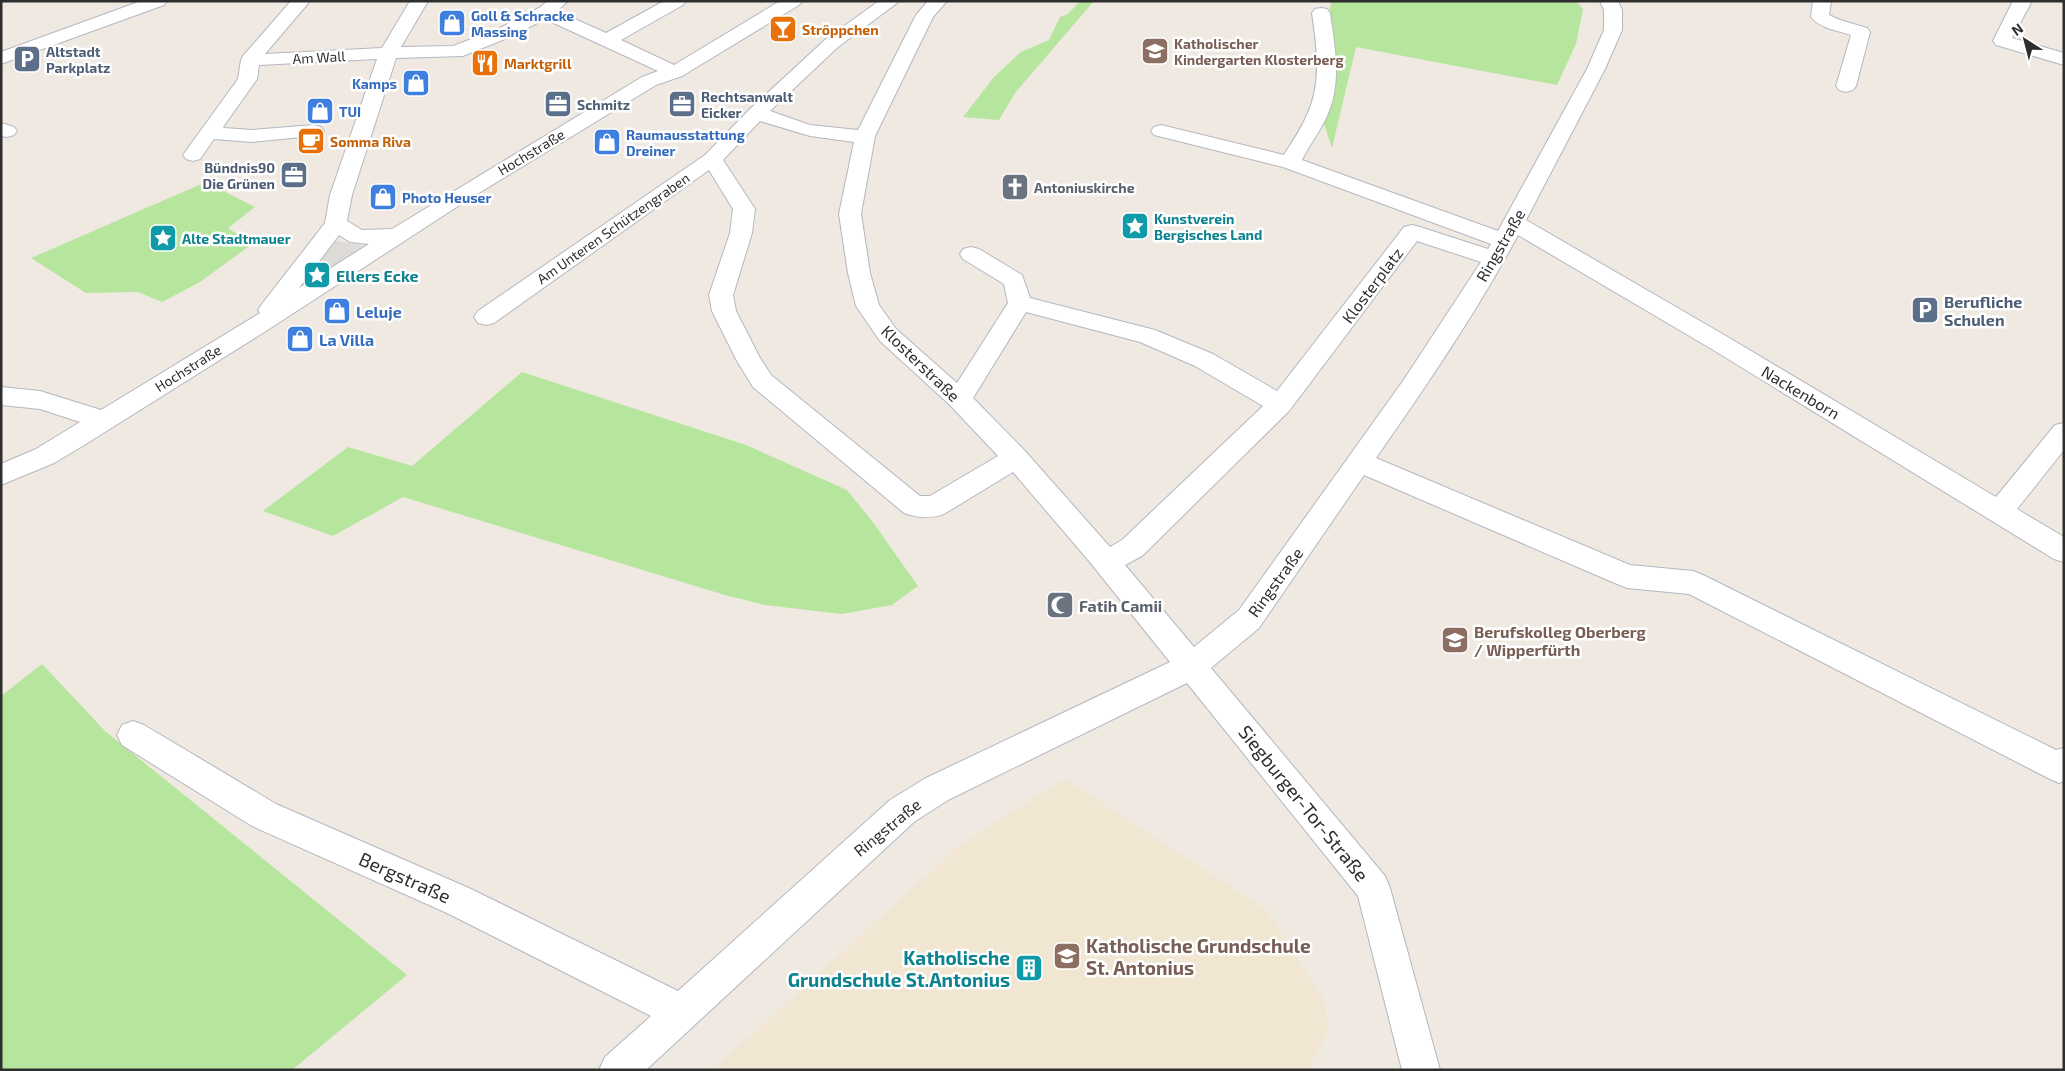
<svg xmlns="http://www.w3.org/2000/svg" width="2065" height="1071" font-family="'Exo 2',sans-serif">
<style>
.education{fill:#f0e6d1}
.green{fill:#b6e59e}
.plaza{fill:#dfdcd8}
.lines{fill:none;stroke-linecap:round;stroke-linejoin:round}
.minor-casing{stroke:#b4b7c1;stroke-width:2}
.minor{fill:#fff;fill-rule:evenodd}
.labels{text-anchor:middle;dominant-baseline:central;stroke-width:5;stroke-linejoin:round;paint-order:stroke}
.far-shop-label{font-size:14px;font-weight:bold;fill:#366cbe;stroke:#fff;text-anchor:start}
.far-food-label{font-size:14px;font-weight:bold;fill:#c56008;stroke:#fff;text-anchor:start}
.far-education-label{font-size:14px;font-weight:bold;fill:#785e54;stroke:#fff;text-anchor:start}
.far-service-label{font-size:14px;font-weight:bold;fill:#4e5e75;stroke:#fff;text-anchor:start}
.far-street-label{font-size:14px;fill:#2e2e2e;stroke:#fff}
.far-worship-label{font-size:14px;font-weight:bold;fill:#5b616d;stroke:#fff;text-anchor:start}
.far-culture-label{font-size:14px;font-weight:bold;fill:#0d838f;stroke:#fff;text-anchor:start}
.street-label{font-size:16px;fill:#2e2e2e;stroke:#fff}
.culture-label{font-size:16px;font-weight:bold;fill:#0d838f;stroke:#fff;text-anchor:start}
.service-label{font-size:16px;font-weight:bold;fill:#4e5e75;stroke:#fff;text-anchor:start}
.shop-label{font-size:16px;font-weight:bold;fill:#366cbe;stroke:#fff;text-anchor:start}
.worship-label{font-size:16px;font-weight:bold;fill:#5b616d;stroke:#fff;text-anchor:start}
.education-label{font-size:16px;font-weight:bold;fill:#785e54;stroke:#fff;text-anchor:start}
.near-street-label{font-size:19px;fill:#2e2e2e;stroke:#fff}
.near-education-label{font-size:19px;font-weight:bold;fill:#785e54;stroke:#fff;text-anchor:start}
.near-culture-label{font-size:19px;font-weight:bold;fill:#0d838f;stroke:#fff;text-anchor:end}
</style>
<rect width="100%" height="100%" fill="#efe9e1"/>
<path class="education" d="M 1065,779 L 1266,910 L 1326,1003 L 1327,1034 L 1308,1070 L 713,1070 L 960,845 Z"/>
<path class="green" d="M 1080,1 L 1094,1 L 1015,93 L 999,120 L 963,117 L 994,77 L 1021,52 L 1049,40 L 1060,17 L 1068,14 Z
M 1330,1 L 1576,1 L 1583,9 L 1576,44 L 1557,85 L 1356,47 L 1332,148 L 1323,121 L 1321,41 L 1331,4 Z
M 206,182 L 255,207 L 228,228 L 252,244 L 200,282 L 162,302 L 138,292 L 86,293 L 31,258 Z
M 522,372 L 746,445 L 847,490 L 872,521 L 918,586 L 892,605 L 842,614 L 765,605 L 725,595 L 403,497 L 333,536 L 263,511 L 348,447 L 412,466 Z
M 42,664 L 105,731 L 407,975 L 292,1070 L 1,1070 L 1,696 Z"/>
<path class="plaza" d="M 336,241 L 366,246 L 286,298 L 332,244 Z"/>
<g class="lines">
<g class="minor-casing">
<path id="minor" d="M 141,1 L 167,1 L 164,5 L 1,64 L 1,52 Z
M 291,1 L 310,1 L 265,54 L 382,48 L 410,1 L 428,1 L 401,47 L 453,46 L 498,29 L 539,8 L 548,1 L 568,1 L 557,11 L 606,33 L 664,1 L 686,1 L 683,5 L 621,40 L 674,65 L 780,1 L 802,1 L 799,5 L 682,76 L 656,85 L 469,199 L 266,331 L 81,447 L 54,463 L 1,485 L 1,464 L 36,449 L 80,422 L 40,409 L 1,405 L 1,387 L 40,391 L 101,410 L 260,313 L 258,310 L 262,304 L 325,223 L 330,195 L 377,59 L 259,65 L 257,79 L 223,127 L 224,128 L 252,130 L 314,125 L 321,127 L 324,131 L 321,135 L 252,142 L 214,139 L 200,159 L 193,161 L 186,159 L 183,155 L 238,79 L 241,60 L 243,56 ZM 545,19 L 658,71 L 642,77 L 392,229 L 362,230 L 347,221 L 352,195 L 396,58 L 463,56 L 510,37 ZM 339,235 L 350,242 L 369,244 L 299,288 Z
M 879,1 L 896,1 L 897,3 L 838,47 L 770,111 L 810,125 L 858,130 L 916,15 L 928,1 L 947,1 L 933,17 L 875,136 L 861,214 L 870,273 L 879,305 L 896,329 L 957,383 L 1008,303 L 1004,284 L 963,259 L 960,254 L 963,249 L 971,247 L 979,249 L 1022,275 L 1030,298 L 1155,330 L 1213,354 L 1277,391 L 1404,227 L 1412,225 L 1420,227 L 1488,249 L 1491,244 L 1283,167 L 1154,135 L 1151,131 L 1154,127 L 1161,125 L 1284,155 C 1292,142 1301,129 1307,115 C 1322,83 1317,47 1312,13 L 1315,9 L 1321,8 L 1327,9 L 1330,13 C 1335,47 1342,83 1327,116 C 1320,132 1309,145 1302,160 L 1498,231 L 1587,69 L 1604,30 L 1604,10 L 1600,1 L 1618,1 L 1622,10 L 1622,30 L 1605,69 L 1526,220 L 1726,336 L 1996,497 L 2055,425 L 2064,423 L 2064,450 L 2017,509 L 2064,537 L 2064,562 L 2054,559 L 1710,348 L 1518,235 C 1477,312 1426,386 1376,458 L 1630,565 L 1693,571 L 1703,575 L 2056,750 L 2064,748 L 2064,781 L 2059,783 L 2048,778 L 1689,594 L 1627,588 L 1617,584 L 1364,475 L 1259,628 L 1211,668 L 1385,876 L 1390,888 L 1440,1070 L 1402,1070 L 1358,896 L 1187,683 L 948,800 L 914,822 L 646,1070 L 599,1070 L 605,1057 L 651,1016 L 447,913 L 252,826 L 122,745 L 117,735 L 122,725 L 133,721 L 144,725 L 276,804 L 471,889 L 678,991 L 890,800 L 926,778 L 1170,662 L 1089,561 L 1013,472 L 944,514 C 930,519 918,518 904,513 L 753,387 L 737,361 L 712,311 L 709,295 L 730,233 L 733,209 L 709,170 L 494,323 L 486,325 L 478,323 L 474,317 L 478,311 L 705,155 L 750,109 L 826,39 ZM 760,121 L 810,136 L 854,142 L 839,214 L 848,273 L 856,306 L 880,341 L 950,405 L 998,456 L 930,496 L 920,496 L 771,375 L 760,358 L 736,311 L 733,295 L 752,233 L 755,209 L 723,160 ZM 1417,241 L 1481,262 L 1403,381 L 1239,610 L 1194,647 L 1125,565 L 1142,556 L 1289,411 ZM 1026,312 L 1140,342 L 1195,366 L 1263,406 L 1122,540 L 1110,547 L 1025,451 L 973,398 Z
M 1813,1 L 1831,1 L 1829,15 L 1840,20 L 1867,28 L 1870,32 L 1856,86 L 1853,90 L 1846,92 L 1839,90 L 1836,86 L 1851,35 C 1839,31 1819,28 1811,17 Z
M 2013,1 L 2032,1 L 2012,38 L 2064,53 L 2064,65 L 1996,45 L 1993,41 Z
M 1,123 L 14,127 L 17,131 L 14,135 L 7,137 L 1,136 Z"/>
</g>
<use href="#minor" class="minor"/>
</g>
<defs>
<g id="shop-square" transform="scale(1.4375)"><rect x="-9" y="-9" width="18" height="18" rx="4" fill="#3f7fe0" stroke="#fff"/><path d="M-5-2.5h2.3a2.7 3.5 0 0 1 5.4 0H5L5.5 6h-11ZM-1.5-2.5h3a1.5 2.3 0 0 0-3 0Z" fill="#fff"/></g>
<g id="bar-square" transform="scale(1.4375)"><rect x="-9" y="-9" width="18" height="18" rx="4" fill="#e8710a" stroke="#fff"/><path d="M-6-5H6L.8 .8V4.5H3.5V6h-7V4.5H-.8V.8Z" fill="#fff"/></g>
<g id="school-square" transform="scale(1.4375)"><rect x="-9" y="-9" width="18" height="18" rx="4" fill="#8d6e63" stroke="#fff"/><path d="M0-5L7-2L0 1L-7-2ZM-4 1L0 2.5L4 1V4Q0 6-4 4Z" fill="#fff"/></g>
<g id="parking-square" transform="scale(1.4375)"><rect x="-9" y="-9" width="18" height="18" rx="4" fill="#5c6f8a" stroke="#fff"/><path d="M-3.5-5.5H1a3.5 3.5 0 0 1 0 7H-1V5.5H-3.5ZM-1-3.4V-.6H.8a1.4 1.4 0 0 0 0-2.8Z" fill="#fff"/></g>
<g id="restaurant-square" transform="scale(1.4375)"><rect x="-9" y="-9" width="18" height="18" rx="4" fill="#e8710a" stroke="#fff"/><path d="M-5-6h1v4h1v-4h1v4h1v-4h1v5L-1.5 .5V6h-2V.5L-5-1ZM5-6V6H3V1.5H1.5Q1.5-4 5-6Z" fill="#fff"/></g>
<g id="office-square" transform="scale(1.4375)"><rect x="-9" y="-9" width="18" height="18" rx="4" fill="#5c6f8a" stroke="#fff"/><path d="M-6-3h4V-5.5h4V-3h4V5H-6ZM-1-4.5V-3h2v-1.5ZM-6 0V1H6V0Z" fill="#fff"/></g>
<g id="cafe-square" transform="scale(1.4375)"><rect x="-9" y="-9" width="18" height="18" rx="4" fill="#e8710a" stroke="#fff"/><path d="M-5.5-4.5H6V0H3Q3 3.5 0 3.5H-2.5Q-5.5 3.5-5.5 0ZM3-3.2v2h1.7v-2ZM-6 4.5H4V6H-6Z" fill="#fff"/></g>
<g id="church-square" transform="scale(1.4375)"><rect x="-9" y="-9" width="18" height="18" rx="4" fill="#6b7280" stroke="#fff"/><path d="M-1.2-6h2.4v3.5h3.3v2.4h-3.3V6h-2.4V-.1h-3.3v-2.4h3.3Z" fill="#fff"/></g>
<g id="sight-square" transform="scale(1.4375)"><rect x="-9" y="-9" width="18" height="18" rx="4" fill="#0f9aa8" stroke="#fff"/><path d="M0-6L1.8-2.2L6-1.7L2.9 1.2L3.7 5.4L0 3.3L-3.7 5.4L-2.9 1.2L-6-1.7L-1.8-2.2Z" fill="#fff"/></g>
<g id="mosque-square" transform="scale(1.4375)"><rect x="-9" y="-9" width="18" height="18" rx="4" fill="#6b7280" stroke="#fff"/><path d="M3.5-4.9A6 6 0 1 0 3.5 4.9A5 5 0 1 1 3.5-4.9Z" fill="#fff"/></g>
<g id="building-square" transform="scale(1.4375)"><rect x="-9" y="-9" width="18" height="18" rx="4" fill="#0f9aa8" stroke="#fff"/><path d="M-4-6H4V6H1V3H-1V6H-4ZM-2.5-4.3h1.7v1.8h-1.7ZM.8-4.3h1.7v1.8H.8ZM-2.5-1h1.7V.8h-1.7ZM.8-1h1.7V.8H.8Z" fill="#fff"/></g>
</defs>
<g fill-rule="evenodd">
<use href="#shop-square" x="452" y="23"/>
<use href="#bar-square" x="783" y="29"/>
<use href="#school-square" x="1155" y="51"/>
<use href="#parking-square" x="27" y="59"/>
<use href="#restaurant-square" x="485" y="63"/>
<use href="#shop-square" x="416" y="83"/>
<use href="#office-square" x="558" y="104"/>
<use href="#office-square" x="682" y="104"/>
<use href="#shop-square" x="320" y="111"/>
<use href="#cafe-square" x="311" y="141"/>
<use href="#shop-square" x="607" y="142"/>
<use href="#office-square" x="294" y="175"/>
<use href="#church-square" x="1015" y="187"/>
<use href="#shop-square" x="383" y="197"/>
<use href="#sight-square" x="1135" y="226"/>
<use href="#sight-square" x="163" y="238"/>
<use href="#sight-square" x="317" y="275"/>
<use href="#parking-square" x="1925" y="310"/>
<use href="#shop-square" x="337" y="311"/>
<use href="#shop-square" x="300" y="339"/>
<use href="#mosque-square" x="1060" y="605"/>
<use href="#school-square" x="1455" y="640"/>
<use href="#school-square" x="1067" y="956"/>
<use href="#building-square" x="1029" y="968"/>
</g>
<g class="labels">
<g class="far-shop-label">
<text x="471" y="15">Goll &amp; Schracke<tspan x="471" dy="16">Massing</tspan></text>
<text x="397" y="83" text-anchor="end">Kamps</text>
<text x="339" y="111">TUI</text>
<text x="626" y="134">Raumausstattung<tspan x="626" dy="16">Dreiner</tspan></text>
<text x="402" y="197">Photo Heuser</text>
</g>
<g class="far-food-label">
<text x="802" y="29">Ströppchen</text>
<text x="504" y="63">Marktgrill</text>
<text x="330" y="141">Somma Riva</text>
</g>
<g class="far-education-label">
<text x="1174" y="43">Katholischer<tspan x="1174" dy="16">Kindergarten Klosterberg</tspan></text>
</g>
<g class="far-service-label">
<text x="46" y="51">Altstadt<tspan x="46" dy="16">Parkplatz</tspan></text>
<text x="701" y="96">Rechtsanwalt<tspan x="701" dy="16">Eicker</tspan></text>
<text x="577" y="104">Schmitz</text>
<text x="275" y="167" text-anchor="end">Bündnis90<tspan x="275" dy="16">Die Grünen</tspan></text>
</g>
<g class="far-street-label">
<text transform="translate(319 57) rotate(-3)">Am Wall</text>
<text transform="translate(531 152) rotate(-31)">Hochstraße</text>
<text transform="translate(613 228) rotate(-35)">Am Unteren Schützengraben</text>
<text transform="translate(188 368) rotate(-32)">Hochstraße</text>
</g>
<g class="far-worship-label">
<text x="1034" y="187">Antoniuskirche</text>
</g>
<g class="far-culture-label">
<text x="1154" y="218">Kunstverein<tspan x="1154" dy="16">Bergisches Land</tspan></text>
<text x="182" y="238">Alte Stadtmauer</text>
</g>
<g class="street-label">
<text transform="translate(1500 245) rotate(-60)">Ringstraße</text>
<text transform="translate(1372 285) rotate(-53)">Klosterplatz</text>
<text transform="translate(921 363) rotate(44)">Klosterstraße</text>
<text transform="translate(1801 392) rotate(31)">Nackenborn</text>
<text transform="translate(1275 582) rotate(-54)">Ringstraße</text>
<text transform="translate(887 827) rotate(-39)">Ringstraße</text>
</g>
<g class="culture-label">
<text x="336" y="275">Ellers Ecke</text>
</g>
<g class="service-label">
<text x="1944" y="301">Berufliche<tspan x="1944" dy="18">Schulen</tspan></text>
</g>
<g class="shop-label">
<text x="356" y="311">Leluje</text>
<text x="319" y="339">La Villa</text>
</g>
<g class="worship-label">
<text x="1079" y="605">Fatih Camii</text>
</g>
<g class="education-label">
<text x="1474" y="631">Berufskolleg Oberberg<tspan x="1474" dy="18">/ Wipperfürth</tspan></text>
</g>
<g class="near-street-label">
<text transform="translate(1304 803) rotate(51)">Siegburger-Tor-Straße</text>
<text transform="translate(405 877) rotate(24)">Bergstraße</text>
</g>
<g class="near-education-label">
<text x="1086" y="945">Katholische Grundschule<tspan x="1086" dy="22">St. Antonius</tspan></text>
</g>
<g class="near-culture-label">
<text x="1010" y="957">Katholische<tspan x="1010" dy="22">Grundschule St.Antonius</tspan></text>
</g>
</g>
<rect width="2065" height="1071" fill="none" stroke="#2e2e2e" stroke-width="5"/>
<g transform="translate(2025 40) rotate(324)" stroke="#ffffff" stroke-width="4" paint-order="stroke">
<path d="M0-4L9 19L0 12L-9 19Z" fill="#2e2e2e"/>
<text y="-8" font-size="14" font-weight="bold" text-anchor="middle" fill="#2e2e2e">N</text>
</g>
</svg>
